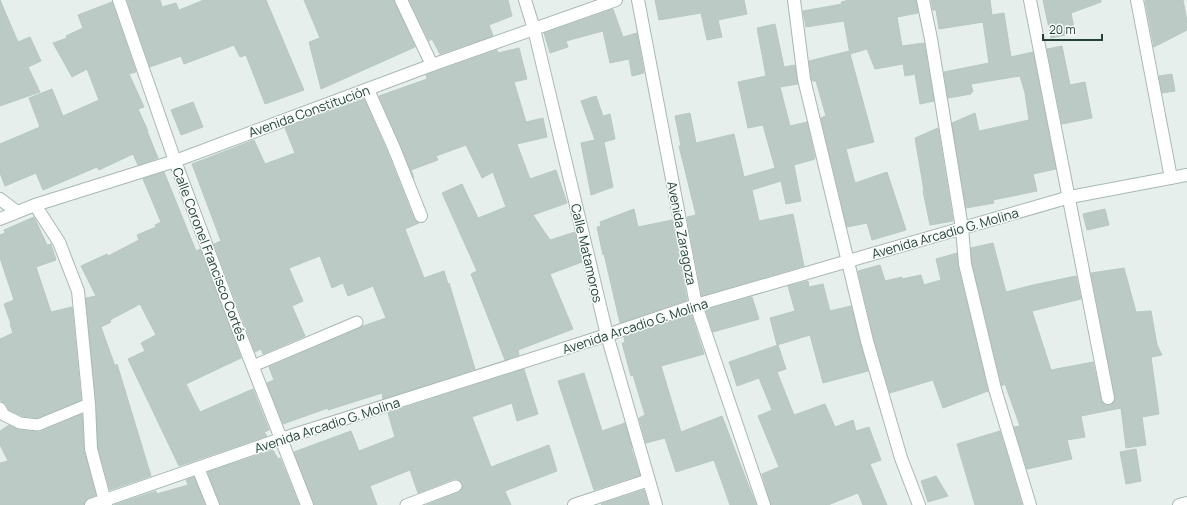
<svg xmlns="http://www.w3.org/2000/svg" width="1187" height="505" font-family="Manrope,sans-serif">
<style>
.building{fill:#bbcac4;stroke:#b8c9c2}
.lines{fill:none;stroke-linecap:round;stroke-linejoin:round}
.service-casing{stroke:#a8b8b2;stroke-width:13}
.minor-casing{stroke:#a8b8b2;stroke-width:14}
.service{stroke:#fff;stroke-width:11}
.minor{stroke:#fff;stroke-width:12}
.labels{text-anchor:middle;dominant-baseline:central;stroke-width:3;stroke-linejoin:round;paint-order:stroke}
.street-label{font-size:13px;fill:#24423a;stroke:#f7fbf9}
</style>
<rect width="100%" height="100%" fill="#e6efeb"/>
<path class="building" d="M 0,0 L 18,42 L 30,37 L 41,61 L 28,67 L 40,92 L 0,106 Z
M 127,0 L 160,0 L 162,7 L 176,3 L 179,10 L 204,0 L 266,0 L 304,90 L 265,104 L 246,55 L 240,57 L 234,45 L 184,64 L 181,56 L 150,67 Z
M 304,0 L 394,0 L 415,47 L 321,89 L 309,42 L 320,38 Z
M 409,0 L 508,0 L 512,16 L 489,25 L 493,36 L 440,54 L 432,39 L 429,41 Z
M 655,0 L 744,0 L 747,14 L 718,20 L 722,37 L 707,40 L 701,13 L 659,20 Z
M 849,0 L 916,0 L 918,13 L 897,17 L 902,46 L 924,43 L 934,101 L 920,104 L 915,74 L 905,76 L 903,64 L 875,69 L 867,49 L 850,54 L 874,142 L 846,149 L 855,183 L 887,172 L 906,230 L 872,240 L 867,223 L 847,227 L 821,118 L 826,116 L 816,81 L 812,81 L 809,61 L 849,51 L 850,54 L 844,21 L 806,27 L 803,11 L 842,4 L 841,2 Z
M 931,0 L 990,0 L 992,15 L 1004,13 L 1011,57 L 1033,52 L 1056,169 L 1033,174 L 1037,191 L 993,200 L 994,203 L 966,208 L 952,123 L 975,113 L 979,131 L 1029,120 L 1025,93 L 1020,76 L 971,84 L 973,92 L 971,92 L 971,94 L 948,98 L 944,72 L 989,63 L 983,22 L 939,29 L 936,10 L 933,10 Z
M 1043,0 L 1101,0 L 1101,2 L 1071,13 L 1075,33 L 1051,38 Z
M 1145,0 L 1183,0 L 1187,21 L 1187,30 L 1154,47 Z
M 112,2 L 136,72 L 129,74 L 144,107 L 138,109 L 148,131 L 147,131 L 158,158 L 138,165 L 133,154 L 99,170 L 97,167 L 43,190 L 36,173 L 5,186 L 0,173 L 0,144 L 40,127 L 29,98 L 52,89 L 63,116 L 99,100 L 87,69 L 72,77 L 53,43 L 67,38 L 66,36 L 83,28 L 78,15 Z
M 613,9 L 623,37 L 637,33 L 644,73 L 632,76 L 629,59 L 610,63 L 603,31 L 566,41 L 568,47 L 550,53 L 544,33 Z
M 775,24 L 784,67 L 795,65 L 798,84 L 780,87 L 790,126 L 807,122 L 815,159 L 794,165 L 801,201 L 786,204 L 781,181 L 752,190 L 759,221 L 793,214 L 804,266 L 702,296 L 687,217 L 696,215 L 679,146 L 681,146 L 675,116 L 690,113 L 696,143 L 734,134 L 744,177 L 775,168 L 763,125 L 748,128 L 738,82 L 766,76 L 757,28 Z
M 1062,46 L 1070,85 L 1085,82 L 1092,118 L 1062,124 L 1047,49 Z
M 519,48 L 527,79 L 514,82 L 526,122 L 543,118 L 547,137 L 517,144 L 530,179 L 556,170 L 567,203 L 533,215 L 550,240 L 575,232 L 582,262 L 550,274 L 573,329 L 518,350 L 519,355 L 505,360 L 471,274 L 477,271 L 442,193 L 462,184 L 478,218 L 506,207 L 493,172 L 482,178 L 466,145 L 436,156 L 438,160 L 411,170 L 414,178 L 379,96 L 427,79 L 426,75 L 497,50 L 498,53 Z
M 1172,74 L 1175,91 L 1162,93 L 1159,76 Z
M 596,96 L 603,116 L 610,114 L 615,139 L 604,142 L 613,187 L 591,195 L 581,143 L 595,140 L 581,101 Z
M 364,99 L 387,151 L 414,219 L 419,223 L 405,229 L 424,278 L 444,271 L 448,284 L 449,283 L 475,369 L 383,399 L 382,393 L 328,410 L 328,408 L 283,424 L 267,383 L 274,380 L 269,367 L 360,328 L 363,326 L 386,318 L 373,286 L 348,296 L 343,283 L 332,288 L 320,256 L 289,268 L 303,301 L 292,306 L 305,336 L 263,354 L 261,349 L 255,352 L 214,244 L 221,241 L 192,164 L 254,140 L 265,164 L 295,153 L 285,128 Z
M 193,102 L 203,127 L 181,135 L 171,110 Z
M 938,128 L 953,221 L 930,225 L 923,191 L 924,191 L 915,138 Z
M 164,172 L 196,251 L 200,249 L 241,358 L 186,384 L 200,412 L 253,389 L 269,430 L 264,432 L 267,436 L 179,466 L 128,359 L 145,351 L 141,343 L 156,335 L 140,304 L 110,320 L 111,322 L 101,327 L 115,366 L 117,364 L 151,476 L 110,490 L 98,448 L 96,403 L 86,298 L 96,296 L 81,266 L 107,254 L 108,256 L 139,240 L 137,235 L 156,227 L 155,225 L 161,222 L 143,179 Z
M 634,209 L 638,227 L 672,220 L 687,300 L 620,323 L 604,254 L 603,255 L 597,227 L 601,226 L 600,222 Z
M 1105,209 L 1109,225 L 1087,230 L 1083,214 Z
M 34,217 L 47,245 L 51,244 L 56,260 L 36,267 L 51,312 L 72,307 L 81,400 L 37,418 L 22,416 L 9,410 L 6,404 L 1,401 L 0,398 L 0,339 L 13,333 L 10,324 L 11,324 L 4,304 L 14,300 L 0,258 L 0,235 L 5,233 L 4,230 Z
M 993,243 L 1006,292 L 1033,285 L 1076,276 L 1081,299 L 1032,311 L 1051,370 L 1093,362 L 1101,399 L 1103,403 L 1106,405 L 1110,405 L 1113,403 L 1115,397 L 1091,273 L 1124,268 L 1136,312 L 1151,311 L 1157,345 L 1162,355 L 1151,357 L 1159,414 L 1142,417 L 1146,445 L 1126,448 L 1121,408 L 1081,416 L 1085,437 L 1067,440 L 1072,459 L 1027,469 L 1014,427 L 1020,426 L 1005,384 L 1002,386 L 972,263 L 971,248 Z
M 957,253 L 958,266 L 988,391 L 943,408 L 933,380 L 890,393 L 874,339 L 858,271 L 880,265 L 885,281 L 902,277 L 902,279 L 921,275 L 924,285 L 941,280 L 936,259 Z
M 808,281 L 809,287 L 823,284 L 830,311 L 851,306 L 868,371 L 823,383 L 810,335 L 777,345 L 770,318 L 795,311 L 788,286 Z
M 752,297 L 759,319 L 713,332 L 706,310 Z
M 691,314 L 704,354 L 661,366 L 681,432 L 722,416 L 756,505 L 730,505 L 714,460 L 676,472 L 665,438 L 646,443 L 639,418 L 645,415 L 633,375 L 631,376 L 622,343 L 625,343 L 624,337 Z
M 778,345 L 786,369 L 777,372 L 794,415 L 825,404 L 835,427 L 853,420 L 856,431 L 869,427 L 881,460 L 870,464 L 887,505 L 863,505 L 858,493 L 828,505 L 771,505 L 762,474 L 779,467 L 758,416 L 772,410 L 759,378 L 737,386 L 729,362 Z
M 524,369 L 538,414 L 517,421 L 512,403 L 472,417 L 491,467 L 549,445 L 557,471 L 505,491 L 511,505 L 426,505 L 459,492 L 463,487 L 462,483 L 457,479 L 454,479 L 418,493 L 410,470 L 370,486 L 377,505 L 314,505 L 294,452 L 351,431 L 359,451 L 395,437 L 388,413 Z
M 584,373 L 602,431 L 625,423 L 632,448 L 631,448 L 640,475 L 594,490 L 558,381 Z
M 82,414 L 84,451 L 96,495 L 86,500 L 84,505 L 0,505 L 0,463 L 8,461 L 0,445 L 0,431 L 9,425 L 19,430 L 40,432 Z
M 1000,431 L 1022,505 L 975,505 L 957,444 Z
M 1136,449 L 1141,481 L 1126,484 L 1120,452 Z
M 273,450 L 278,459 L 280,458 L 299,505 L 220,505 L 208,472 Z
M 936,476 L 948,496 L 928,502 L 921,481 Z
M 194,477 L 205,505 L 114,505 L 156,491 L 157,494 L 188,485 L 186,480 Z
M 644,490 L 648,505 L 602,505 L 601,504 Z"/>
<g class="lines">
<g class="service-casing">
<path id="service" d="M 253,366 L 357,322
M 0,408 L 4,415 L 20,423 L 38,425 L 89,404
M 406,505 L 456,486"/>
</g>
<g class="minor-casing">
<path id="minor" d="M 119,0 L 175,161 L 236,324 L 307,505
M 401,0 L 432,65
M 525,0 L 534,29 L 607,335 L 656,505
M 638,0 L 696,305 L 764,505
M 794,0 L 804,79 L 867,341 L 901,458 L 919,505
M 923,0 L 931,39 L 962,228 L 965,264 L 995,389 L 1030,505
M 1030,0 L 1108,398
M 1137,0 L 1171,178
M 368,90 L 394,148 L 421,216
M 0,199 L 17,212
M 35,205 L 59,242 L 78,291 L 89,404 L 91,449 L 106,505
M 0,219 L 35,205 L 175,161 L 432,65 L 616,0
M 198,468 L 213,505
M 91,505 L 281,439 L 607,335 L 696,305 L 1070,197 L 1187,175
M 574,505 L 649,480
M 1179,505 L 1187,503"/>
</g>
<use href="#service" class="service"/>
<use href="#minor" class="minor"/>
</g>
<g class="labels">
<g class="street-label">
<text transform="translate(309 111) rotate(-20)">Avenida Constitución</text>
<text transform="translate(682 233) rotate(79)">Avenida Zaragoza</text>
<text transform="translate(945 233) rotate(-16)">Avenida Arcadio G. Molina</text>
<text transform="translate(587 253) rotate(77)">Calle Matamoros</text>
<text transform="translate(210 254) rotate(69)">Calle Coronel Francisco Cortés</text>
<text transform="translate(635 326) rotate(-18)">Avenida Arcadio G. Molina</text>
<text transform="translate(327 425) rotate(-18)">Avenida Arcadio G. Molina</text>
</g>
</g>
<path d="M1043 34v6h59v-6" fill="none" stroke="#24423a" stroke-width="2"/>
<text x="1049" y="34" font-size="12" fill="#24423a" stroke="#f7fbf9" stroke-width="3" paint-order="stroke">20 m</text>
</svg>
